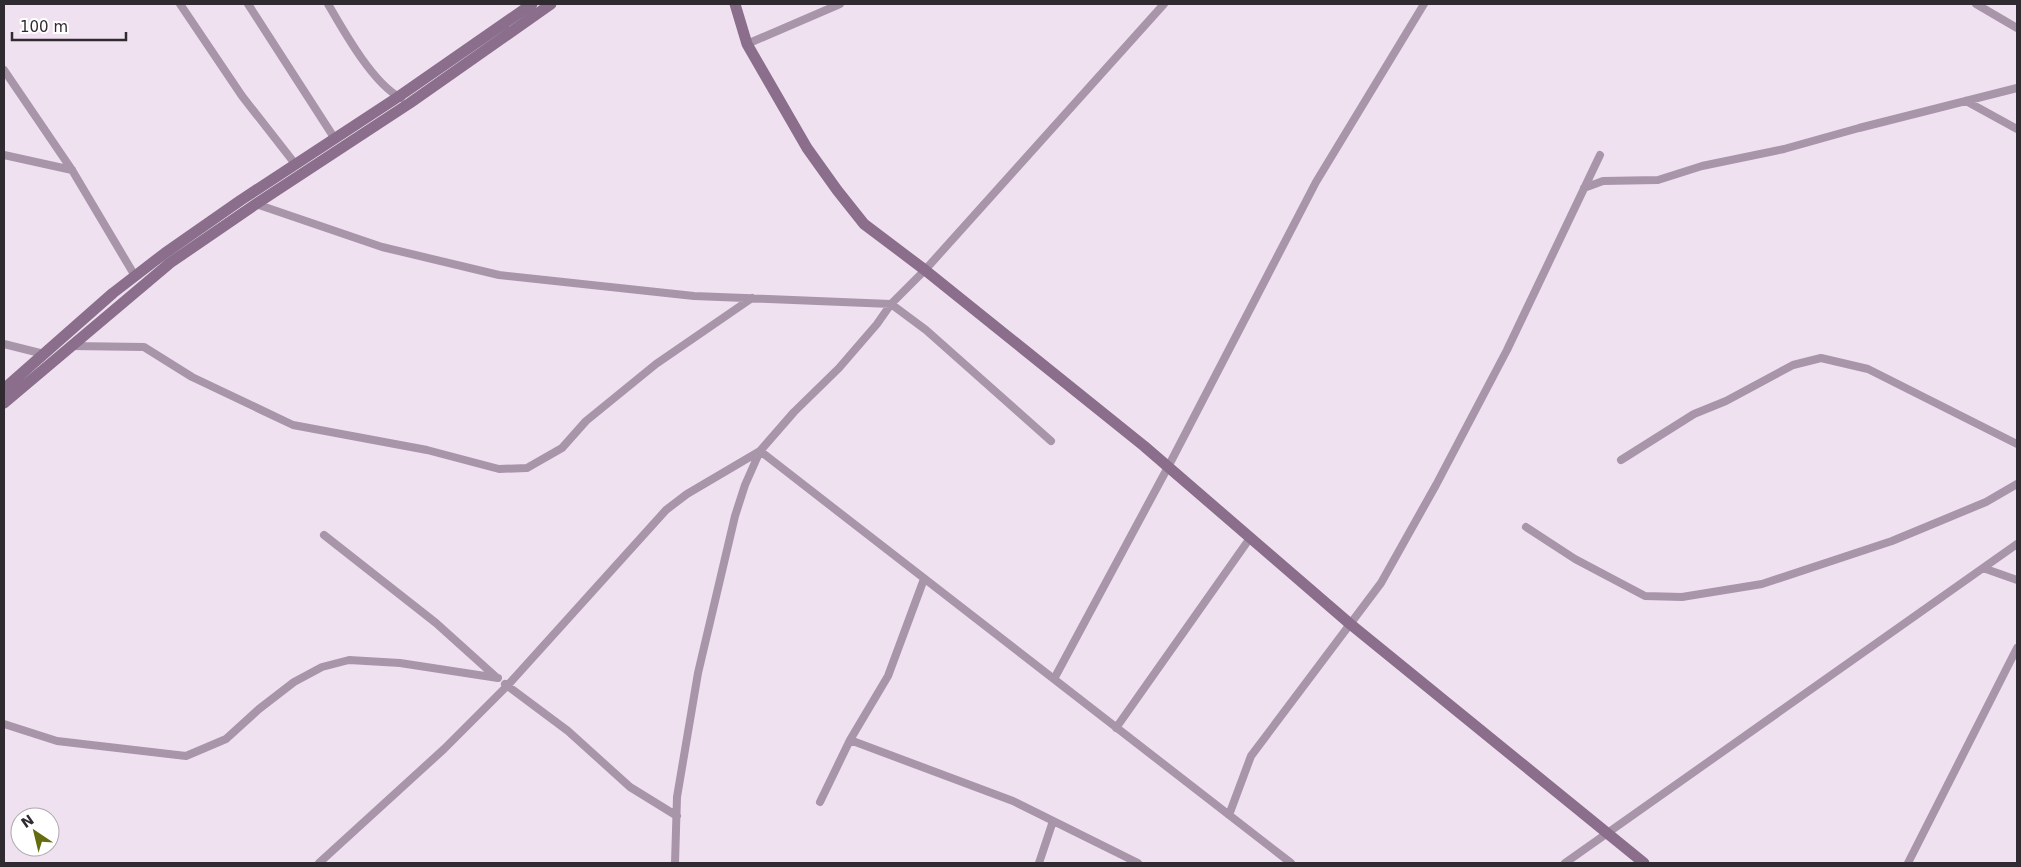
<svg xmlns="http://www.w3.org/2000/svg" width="2021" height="867" font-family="'DejaVu Sans',sans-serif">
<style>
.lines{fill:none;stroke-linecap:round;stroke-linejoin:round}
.street{stroke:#a895aa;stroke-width:8}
.secondary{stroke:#8a6e8c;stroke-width:11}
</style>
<rect width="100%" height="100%" fill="#f0e1f1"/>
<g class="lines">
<path class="street" d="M 180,4 L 242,96 L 296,165
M 248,4 L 335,139
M 328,4 C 343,30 373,84 401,98
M 1976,4 L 2017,28
M 747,44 L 840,4
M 4,70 L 72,170 L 135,276
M 1966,101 L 2017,129
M 4,155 L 72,170
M 1584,188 L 1603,181 L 1658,180 L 1702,166 L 1784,149 L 1859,128 L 2017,88
M 256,204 L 382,247 L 499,275 L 694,296 L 891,304 L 926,330 L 1051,441
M 4,344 L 44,354
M 71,346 L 144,347 L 192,377 L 293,425 L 427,450 L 499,469 L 527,468 L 562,448 L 586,421 L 656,364 L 752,298
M 1621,460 L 1694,414 L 1726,401 L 1793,365 L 1821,358 L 1868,369 L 2017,444
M 1526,527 L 1575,559 L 1645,596 L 1682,597 L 1762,584 L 1892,541 L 1986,502 L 2017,484
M 324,535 L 436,623 L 496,677
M 1983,568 L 2017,580
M 1054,679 L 1168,467 L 1316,182 L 1424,4
M 505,684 L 568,731 L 630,787 L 677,816
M 4,724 L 57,741 L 186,756 L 226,739 L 259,709 L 294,682 L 322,667 L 349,660 L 400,663 L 498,678
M 1116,728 L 1250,538
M 850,740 L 1013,801 L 1138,863
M 820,802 L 850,740 L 888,676 L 924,579
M 1229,815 L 1251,756 L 1381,583 L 1436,485 L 1507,350 L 1600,155
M 319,863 L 444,749 L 507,686 L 666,510 L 687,494 L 760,451 L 1291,863
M 675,863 L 677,797 L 698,673 L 735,516 L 745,485 L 760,451 L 794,412 L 839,368 L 877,324 L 891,304 L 925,270 L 1164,4
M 1039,863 L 1053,821
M 1565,863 L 2017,544
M 1908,863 L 2017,648"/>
<path class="secondary" d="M 735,4 L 747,44 L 807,148 L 837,190 L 864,224 L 925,270 L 1144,446 L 1349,623 L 1644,863
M 4,389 L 113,293 L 165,253 L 241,200 L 398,97 L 532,4
M 4,403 L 170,263 L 256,204 L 410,103 L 551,4"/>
</g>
<rect width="2021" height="867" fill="none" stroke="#302b31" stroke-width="10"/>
<g transform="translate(35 832) rotate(325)"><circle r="24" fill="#ffffff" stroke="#acaaad"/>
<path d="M0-4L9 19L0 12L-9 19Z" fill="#656b0f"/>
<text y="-8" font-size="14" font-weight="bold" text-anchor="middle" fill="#302b31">N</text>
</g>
<path d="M12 32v8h114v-8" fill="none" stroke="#302b31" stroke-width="2.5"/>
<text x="20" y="32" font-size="15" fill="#302b31" stroke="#ffffff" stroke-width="4" paint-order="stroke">100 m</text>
</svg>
